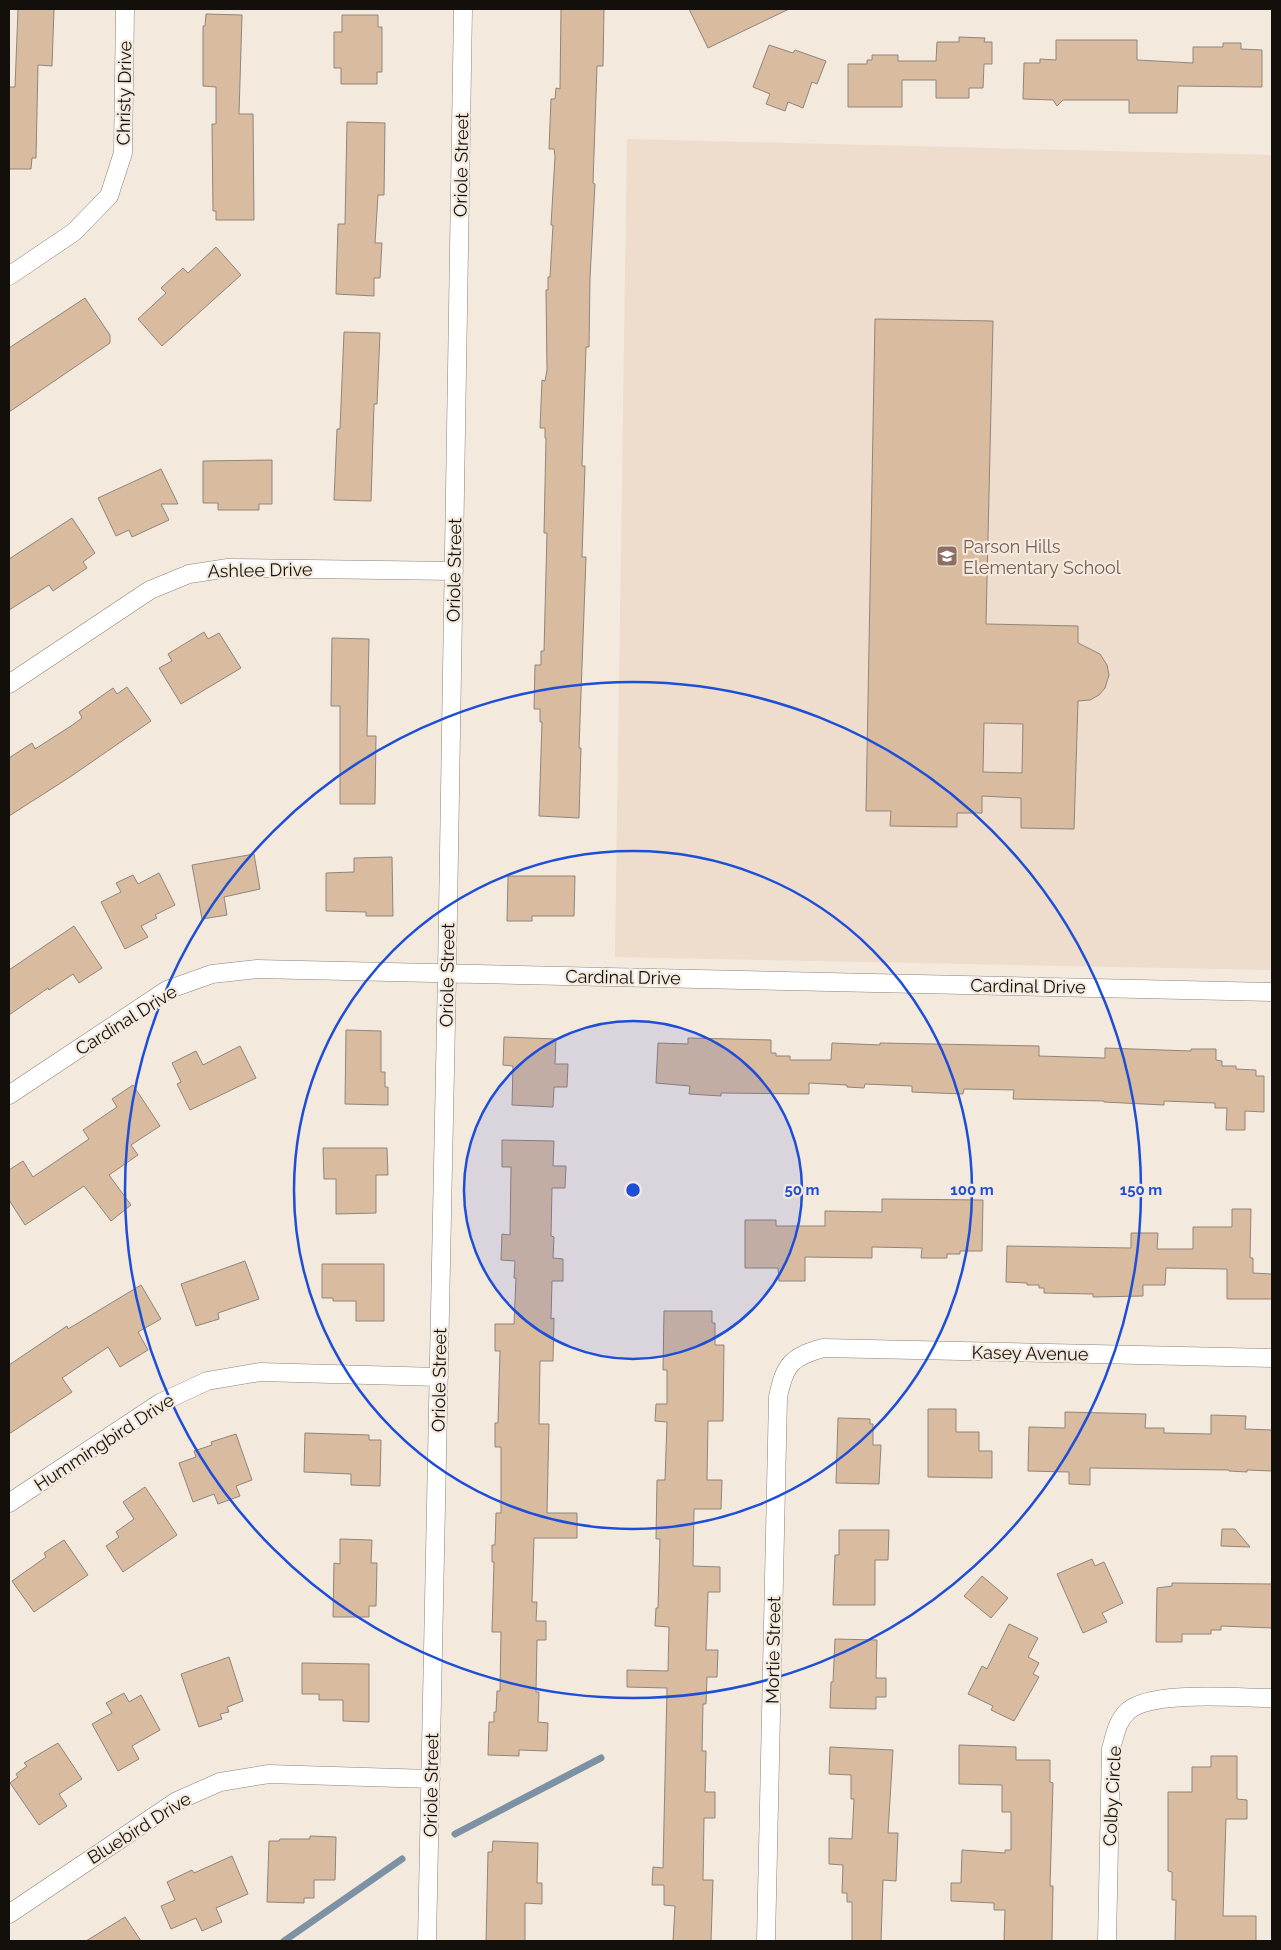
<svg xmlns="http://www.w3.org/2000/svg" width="1281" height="1950" font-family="Raleway,sans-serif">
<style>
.built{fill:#eedccc}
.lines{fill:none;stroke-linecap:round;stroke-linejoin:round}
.stream{stroke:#7d91a4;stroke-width:7}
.building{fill:#d9bb9f;stroke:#8f857b;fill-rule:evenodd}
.minor-casing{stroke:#8d8278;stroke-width:19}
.minor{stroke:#fff;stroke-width:18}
.ring{fill:none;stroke:#1d4ed8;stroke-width:2.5}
.labels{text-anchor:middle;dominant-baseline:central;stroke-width:4.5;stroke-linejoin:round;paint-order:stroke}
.street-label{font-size:18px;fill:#13100c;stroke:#f4e9dd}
.education-label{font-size:18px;fill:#785e54;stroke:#f4e9dd;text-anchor:start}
.centre{fill:#1d4ed8;stroke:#f4e9dd;stroke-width:2.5}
.ring-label{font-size:15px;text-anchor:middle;font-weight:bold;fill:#1d4ed8;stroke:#f4e9dd;stroke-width:4.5;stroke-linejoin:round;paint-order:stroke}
</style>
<rect width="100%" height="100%" fill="#f4e9dd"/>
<path class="built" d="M 627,139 L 1272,155 L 1272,970 L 615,957 Z"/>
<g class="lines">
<path class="stream" d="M 455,1834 L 601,1758
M 284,1941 L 402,1859"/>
</g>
<path class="building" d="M 18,9 L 54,9 L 52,66 L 38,65 L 36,158 L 32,158 L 31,169 L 9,169 L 9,87 L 15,87 Z
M 561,9 L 604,9 L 603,66 L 597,66 L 593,183 L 595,184 L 590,278 L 589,347 L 586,347 L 582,466 L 585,466 L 582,557 L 586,557 L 579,748 L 581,748 L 579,818 L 539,816 L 542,722 L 540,722 L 540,709 L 534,709 L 535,665 L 541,665 L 541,651 L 544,651 L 547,533 L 544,533 L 546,438 L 545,438 L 545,428 L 540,428 L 542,380 L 545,381 L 547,370 L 546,290 L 548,290 L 548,277 L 550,277 L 553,225 L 551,225 L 555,157 L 554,149 L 549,149 L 551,99 L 555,99 L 556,88 L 560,89 Z
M 689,9 L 789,9 L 708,48 Z
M 206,14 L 242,15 L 239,114 L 253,114 L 254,220 L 216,220 L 216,211 L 213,211 L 212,124 L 216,124 L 216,87 L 203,86 L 203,26 L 205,26 Z
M 342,15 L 378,15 L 378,27 L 382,27 L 382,72 L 377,72 L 377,84 L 341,84 L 341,68 L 334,68 L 334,32 L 342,32 Z
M 959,37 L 985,38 L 984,42 L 992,42 L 992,64 L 984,64 L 983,88 L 969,88 L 969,98 L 936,98 L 936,80 L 902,80 L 902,107 L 848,107 L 848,64 L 867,64 L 867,60 L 872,60 L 872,55 L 898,55 L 898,61 L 936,61 L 937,42 L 959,42 Z
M 1056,40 L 1137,40 L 1137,60 L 1193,63 L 1193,47 L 1223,47 L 1223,43 L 1241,43 L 1241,49 L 1262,50 L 1262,87 L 1178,86 L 1177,113 L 1129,113 L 1129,100 L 1063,100 L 1057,106 L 1053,100 L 1023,99 L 1024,63 L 1040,63 L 1040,59 L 1056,60 Z
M 769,45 L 793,53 L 795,50 L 826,61 L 817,84 L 812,82 L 803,108 L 788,102 L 785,111 L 766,104 L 770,94 L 753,87 Z
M 347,122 L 385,123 L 384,195 L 378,195 L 375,243 L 382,243 L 380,278 L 374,278 L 374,296 L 336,294 L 338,224 L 345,224 Z
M 216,247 L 241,275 L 162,346 L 138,319 L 166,293 L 161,288 L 183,268 L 188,273 Z
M 85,298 L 110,335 L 110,343 L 9,412 L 9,348 Z
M 875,319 L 993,321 L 986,624 L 1078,626 L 1078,643 L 1100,654 L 1107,665 L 1109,675 L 1105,688 L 1099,695 L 1090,700 L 1078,701 L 1074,829 L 1021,828 L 1021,798 L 982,796 L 982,813 L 957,813 L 957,827 L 890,826 L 891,811 L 866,811 ZM 984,723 L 1023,724 L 1022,773 L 983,772 Z
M 344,332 L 380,333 L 377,404 L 374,404 L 371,501 L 334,500 L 337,429 L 340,429 Z
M 272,460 L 272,504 L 259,504 L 259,510 L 218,510 L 218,503 L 203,503 L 203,461 Z
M 161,469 L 178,504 L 161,504 L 169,520 L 132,537 L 129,530 L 116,536 L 98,498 Z
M 72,518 L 95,553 L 83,562 L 87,568 L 53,591 L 49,585 L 9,610 L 9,559 Z
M 204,632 L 208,639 L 219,633 L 241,668 L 181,704 L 159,668 L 172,661 L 168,654 Z
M 332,638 L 369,639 L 367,736 L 376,736 L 375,804 L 340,804 L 340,706 L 331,706 Z
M 127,687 L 151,721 L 70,777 L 9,816 L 9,758 L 32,743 L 35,749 L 71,726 L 82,718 L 79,712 L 113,688 L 117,694 Z
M 254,854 L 260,889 L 224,897 L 227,915 L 202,919 L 192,865 Z
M 392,857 L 393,916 L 366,916 L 366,912 L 326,911 L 326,873 L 354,872 L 354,858 Z
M 159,873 L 175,905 L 155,915 L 157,918 L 141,926 L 148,937 L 125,949 L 101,902 L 121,892 L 116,883 L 133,875 L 138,884 Z
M 508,876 L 575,876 L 574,916 L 532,916 L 532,921 L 507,921 Z
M 74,926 L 102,968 L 79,983 L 73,974 L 49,990 L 48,988 L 9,1015 L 9,970 Z
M 346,1030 L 381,1031 L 381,1072 L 385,1072 L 385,1087 L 388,1087 L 388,1105 L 345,1104 Z
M 504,1037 L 556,1039 L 555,1064 L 568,1064 L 567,1087 L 554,1087 L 553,1107 L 512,1105 L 513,1066 L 503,1065 Z
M 688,1038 L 771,1040 L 771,1053 L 776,1053 L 776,1056 L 790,1056 L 790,1060 L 831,1060 L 832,1043 L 880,1045 L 880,1043 L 1039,1046 L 1039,1056 L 1105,1058 L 1105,1048 L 1191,1051 L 1191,1049 L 1216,1049 L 1216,1060 L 1222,1061 L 1222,1066 L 1236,1066 L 1236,1069 L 1256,1070 L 1256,1076 L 1264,1076 L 1264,1112 L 1245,1111 L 1245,1130 L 1226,1130 L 1227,1108 L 1215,1108 L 1215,1103 L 1164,1101 L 1164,1105 L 1104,1102 L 1104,1101 L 1013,1099 L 1014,1090 L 964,1089 L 963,1094 L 912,1092 L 912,1086 L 865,1084 L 864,1088 L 847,1087 L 847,1085 L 809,1083 L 809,1094 L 721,1093 L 721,1096 L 689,1094 L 690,1086 L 656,1083 L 658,1043 L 688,1044 Z
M 240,1046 L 256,1078 L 190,1110 L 177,1084 L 181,1082 L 172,1063 L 196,1051 L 203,1065 Z
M 133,1085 L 160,1126 L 131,1145 L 138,1155 L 109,1175 L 131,1205 L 111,1221 L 84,1186 L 25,1225 L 9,1200 L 9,1170 L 23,1161 L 33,1177 L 89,1139 L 83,1130 L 117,1107 L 112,1099 Z
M 502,1140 L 554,1141 L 553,1166 L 566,1166 L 565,1188 L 552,1188 L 551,1236 L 554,1237 L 553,1258 L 563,1259 L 563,1281 L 552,1281 L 551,1319 L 554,1318 L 553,1361 L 540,1361 L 539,1424 L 549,1424 L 547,1513 L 577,1513 L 577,1538 L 534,1538 L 532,1602 L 537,1602 L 536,1621 L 546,1621 L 546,1640 L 537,1640 L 536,1692 L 539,1692 L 538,1722 L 548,1723 L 547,1751 L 519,1750 L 519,1756 L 488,1755 L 489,1722 L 494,1722 L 494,1712 L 496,1712 L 497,1691 L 500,1691 L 501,1632 L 492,1632 L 494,1562 L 492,1562 L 492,1545 L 495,1545 L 496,1513 L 501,1513 L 501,1447 L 495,1447 L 495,1423 L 498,1423 L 500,1351 L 495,1351 L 495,1324 L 514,1324 L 516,1278 L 514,1278 L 515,1261 L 501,1260 L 502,1234 L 510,1235 L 511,1167 L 502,1167 Z
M 323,1148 L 387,1148 L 388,1175 L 376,1175 L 376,1213 L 336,1214 L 336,1179 L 324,1179 Z
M 882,1199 L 983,1200 L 982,1251 L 960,1251 L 960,1254 L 947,1254 L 947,1258 L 921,1258 L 922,1248 L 872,1247 L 872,1258 L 805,1257 L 805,1281 L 779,1281 L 778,1268 L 745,1268 L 745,1220 L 776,1220 L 776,1226 L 825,1226 L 825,1211 L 882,1212 Z
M 1232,1209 L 1251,1209 L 1250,1258 L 1253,1258 L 1253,1273 L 1272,1274 L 1272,1299 L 1227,1299 L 1227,1269 L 1166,1268 L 1165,1285 L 1143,1285 L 1143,1296 L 1093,1297 L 1093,1294 L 1044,1293 L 1044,1288 L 1039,1288 L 1039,1285 L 1027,1285 L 1027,1283 L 1006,1282 L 1007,1246 L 1131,1248 L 1131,1233 L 1158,1233 L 1157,1249 L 1193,1249 L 1193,1227 L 1232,1227 Z
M 245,1261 L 259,1299 L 218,1313 L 219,1319 L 196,1326 L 181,1284 Z
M 322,1264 L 384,1264 L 384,1321 L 356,1321 L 356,1301 L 333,1301 L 333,1298 L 322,1298 Z
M 141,1285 L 161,1319 L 138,1332 L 148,1350 L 120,1367 L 108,1347 L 62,1378 L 72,1392 L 9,1434 L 9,1365 L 67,1326 L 68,1329 Z
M 664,1311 L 712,1311 L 712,1323 L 715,1323 L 715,1345 L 724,1345 L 723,1421 L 708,1421 L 707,1480 L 722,1480 L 721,1509 L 694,1509 L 693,1566 L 720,1567 L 720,1592 L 708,1592 L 706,1650 L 718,1650 L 717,1677 L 707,1677 L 706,1704 L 703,1704 L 702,1751 L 706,1751 L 705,1792 L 715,1792 L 715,1818 L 704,1818 L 703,1880 L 713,1880 L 711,1941 L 673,1941 L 675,1906 L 664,1905 L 664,1885 L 652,1885 L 653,1867 L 663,1868 L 667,1688 L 627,1687 L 627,1670 L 668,1671 L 669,1627 L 655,1626 L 656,1608 L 658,1608 L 660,1539 L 656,1539 L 657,1480 L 665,1480 L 667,1422 L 655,1421 L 656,1404 L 667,1404 L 667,1370 L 663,1370 Z
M 928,1409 L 956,1409 L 956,1432 L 979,1432 L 979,1451 L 992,1451 L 992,1478 L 928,1477 Z
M 1065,1412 L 1146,1414 L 1145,1428 L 1164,1428 L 1164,1433 L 1211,1434 L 1211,1415 L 1246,1416 L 1245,1429 L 1272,1430 L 1272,1471 L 1247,1470 L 1247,1472 L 1229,1471 L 1229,1470 L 1090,1468 L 1090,1485 L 1069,1484 L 1069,1472 L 1028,1471 L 1029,1427 L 1065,1428 Z
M 838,1418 L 870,1419 L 870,1424 L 873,1424 L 873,1445 L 881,1445 L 879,1484 L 836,1483 Z
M 305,1433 L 369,1435 L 369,1440 L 381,1440 L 380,1486 L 351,1485 L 351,1474 L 304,1472 Z
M 236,1434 L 252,1480 L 236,1486 L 240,1496 L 218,1504 L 214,1494 L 193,1502 L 179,1463 L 196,1457 L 194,1451 L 212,1445 L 211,1442 Z
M 145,1487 L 177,1535 L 123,1572 L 106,1546 L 119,1537 L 116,1532 L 134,1519 L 123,1502 Z
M 1222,1529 L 1235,1529 L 1250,1547 L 1221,1546 Z
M 839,1530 L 889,1530 L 888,1560 L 875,1560 L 875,1605 L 833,1605 L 835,1555 L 839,1555 Z
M 340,1539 L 372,1540 L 371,1563 L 377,1563 L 376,1606 L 369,1606 L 369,1617 L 333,1617 L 334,1563 L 340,1564 Z
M 64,1540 L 88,1575 L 34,1612 L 12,1581 L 46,1557 L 44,1553 Z
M 1092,1559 L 1095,1566 L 1104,1562 L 1123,1603 L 1102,1613 L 1107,1622 L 1083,1633 L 1057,1574 Z
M 982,1576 L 1008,1598 L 991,1618 L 964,1596 Z
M 1172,1583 L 1272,1584 L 1272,1628 L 1221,1626 L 1221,1630 L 1211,1630 L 1211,1634 L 1182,1634 L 1182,1642 L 1156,1642 L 1157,1588 L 1172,1586 Z
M 1009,1624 L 1038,1638 L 1028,1657 L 1039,1663 L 1033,1674 L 1039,1677 L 1014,1721 L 991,1710 L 993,1706 L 968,1694 L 982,1666 L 987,1669 Z
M 835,1639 L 877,1640 L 876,1678 L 886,1678 L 886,1697 L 876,1697 L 876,1709 L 830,1708 L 831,1682 L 833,1682 Z
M 229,1657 L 243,1701 L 227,1707 L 229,1712 L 220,1714 L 222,1719 L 199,1727 L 181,1674 Z
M 302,1663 L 369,1664 L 369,1722 L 343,1721 L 343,1700 L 319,1700 L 319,1694 L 302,1694 Z
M 124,1693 L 129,1702 L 141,1695 L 160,1730 L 132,1746 L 139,1759 L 118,1771 L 92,1724 L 112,1713 L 106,1703 Z
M 58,1743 L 82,1779 L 59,1794 L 67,1806 L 39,1825 L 10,1783 L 18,1777 L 16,1774 L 27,1766 L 24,1763 Z
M 959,1745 L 1016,1747 L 1016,1760 L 1050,1760 L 1050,1782 L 1053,1783 L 1050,1886 L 1053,1886 L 1052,1941 L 1004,1941 L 1005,1910 L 994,1910 L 994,1903 L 951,1901 L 951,1883 L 961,1883 L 962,1850 L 1005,1853 L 1005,1850 L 1011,1850 L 1011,1812 L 1002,1812 L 1002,1785 L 959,1784 Z
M 830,1747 L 893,1750 L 888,1833 L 898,1833 L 896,1881 L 883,1880 L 881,1941 L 852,1941 L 852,1902 L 847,1902 L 847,1893 L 842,1893 L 843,1865 L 829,1864 L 829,1838 L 852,1839 L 854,1799 L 851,1799 L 851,1775 L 829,1774 Z
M 1211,1756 L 1237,1756 L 1237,1799 L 1247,1800 L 1247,1819 L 1226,1819 L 1223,1916 L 1256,1916 L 1256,1941 L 1175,1941 L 1176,1900 L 1172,1900 L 1172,1872 L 1168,1871 L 1168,1792 L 1192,1792 L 1192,1767 L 1211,1767 Z
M 310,1836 L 336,1837 L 335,1880 L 314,1880 L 314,1898 L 304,1898 L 304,1903 L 267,1902 L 269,1841 L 279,1841 L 280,1839 L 310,1839 Z
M 493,1841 L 538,1843 L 537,1883 L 542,1883 L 542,1904 L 525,1903 L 525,1941 L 486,1941 L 488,1852 L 492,1852 Z
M 232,1856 L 248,1894 L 216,1908 L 222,1922 L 202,1931 L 196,1918 L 171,1929 L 161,1906 L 175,1900 L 167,1882 L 192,1870 L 194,1873 Z
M 125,1917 L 141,1941 L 86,1941 Z"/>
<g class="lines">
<g class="minor-casing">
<path id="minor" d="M 9,276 L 74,232 L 109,196 L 123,153 L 125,9
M 9,684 L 150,590 L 189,574 L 228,568 L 454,571
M 9,1095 L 167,990 L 212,974 L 257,969 L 1272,992
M 9,1503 L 160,1403 L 207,1381 L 260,1372 L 439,1377
M 9,1914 L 177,1801 L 220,1782 L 269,1774 L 431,1779
M 427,1941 L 447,973 L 463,9
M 766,1941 L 778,1397 C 785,1364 791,1357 823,1348 L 1272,1358
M 1107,1941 L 1111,1749 C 1115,1735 1117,1721 1128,1711 C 1152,1690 1239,1698 1272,1698"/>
</g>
<use href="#minor" class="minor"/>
</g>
<circle cx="633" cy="1190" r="169" fill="#1d4ed8" fill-opacity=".12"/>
<g class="ring">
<circle cx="633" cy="1190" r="169"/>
<circle cx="633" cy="1190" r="339"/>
<circle cx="633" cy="1190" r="508"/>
</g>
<defs>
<g id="school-square" transform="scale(1.125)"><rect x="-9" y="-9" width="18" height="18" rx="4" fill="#8d6e63" stroke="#f4e9dd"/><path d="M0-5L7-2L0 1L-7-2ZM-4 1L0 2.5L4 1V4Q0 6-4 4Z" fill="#fff"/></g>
</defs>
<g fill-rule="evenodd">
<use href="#school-square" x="947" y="556"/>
</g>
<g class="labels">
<g class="street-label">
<text transform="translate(124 93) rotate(-89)">Christy Drive</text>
<text transform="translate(461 165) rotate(-89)">Oriole Street</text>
<text transform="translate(260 570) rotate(-1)">Ashlee Drive</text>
<text transform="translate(454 570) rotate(-89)">Oriole Street</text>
<text transform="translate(447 975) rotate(-89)">Oriole Street</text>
<text transform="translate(623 977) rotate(1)">Cardinal Drive</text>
<text transform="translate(1028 986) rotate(1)">Cardinal Drive</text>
<text transform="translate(126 1020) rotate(-32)">Cardinal Drive</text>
<text transform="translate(1030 1353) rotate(1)">Kasey Avenue</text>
<text transform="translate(439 1380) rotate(-89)">Oriole Street</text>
<text transform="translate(104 1442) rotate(-33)">Hummingbird Drive</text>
<text transform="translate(773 1650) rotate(-89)">Mortie Street</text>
<text transform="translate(431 1785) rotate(-89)">Oriole Street</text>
<text transform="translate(1112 1796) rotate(-87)">Colby Circle</text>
<text transform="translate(139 1828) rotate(-32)">Bluebird Drive</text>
</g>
<g class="education-label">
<text x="963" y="546">Parson Hills<tspan x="963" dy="21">Elementary School</tspan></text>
</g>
</g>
<circle cx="633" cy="1190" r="8" class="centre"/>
<g class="ring-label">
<text x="802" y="1195">50 m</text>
<text x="972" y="1195">100 m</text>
<text x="1141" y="1195">150 m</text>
</g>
<rect width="1281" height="1950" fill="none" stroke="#13100c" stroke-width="20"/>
</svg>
